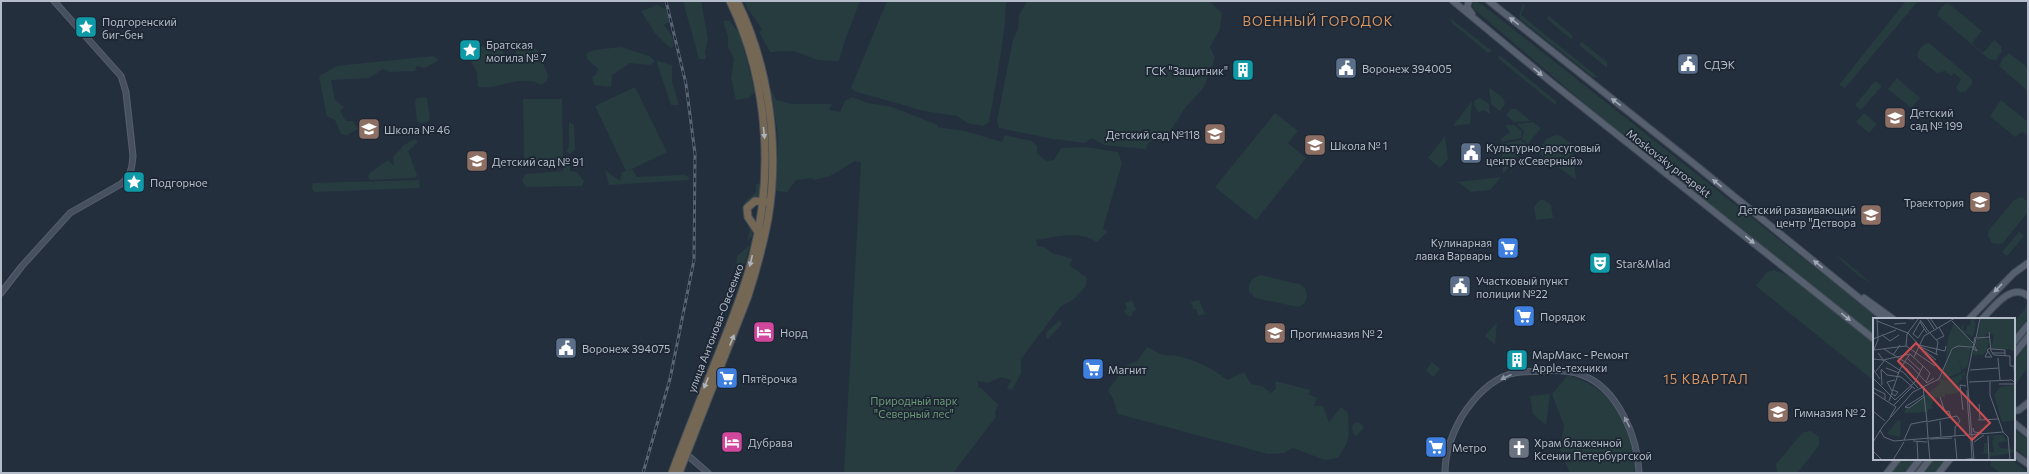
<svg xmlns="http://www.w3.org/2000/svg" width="2029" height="474" font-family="Commissioner,sans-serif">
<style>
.green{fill:#263c3f}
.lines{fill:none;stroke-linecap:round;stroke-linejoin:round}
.secondary-casing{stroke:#565f6c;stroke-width:7}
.primary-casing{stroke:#414a57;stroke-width:8}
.highway-casing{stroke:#434c59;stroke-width:9}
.secondary{stroke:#465061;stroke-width:5}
.primary{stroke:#56606e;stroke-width:6}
.highway{stroke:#746855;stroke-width:7}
.rail-casing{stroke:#5a6575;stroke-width:3}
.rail{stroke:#1d2633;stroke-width:1.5;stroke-dasharray:4.5;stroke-linecap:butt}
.oneway{fill:#a1aab7}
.oneway2{fill:#aeb4bd}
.oneway3{fill:#8e96a5}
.labels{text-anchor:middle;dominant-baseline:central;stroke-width:3.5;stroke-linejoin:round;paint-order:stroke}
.poi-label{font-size:11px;fill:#b4bcc9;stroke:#1d2633;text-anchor:start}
.street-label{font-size:11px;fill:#b4bcc9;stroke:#1d2633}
.park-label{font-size:11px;fill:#6b9a76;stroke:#1d2633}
.quarter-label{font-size:13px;letter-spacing:1px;fill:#d59563;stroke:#1d2633}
.inset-road{fill:none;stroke:#5e6776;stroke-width:1}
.view{fill:#ce4d50;fill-opacity:0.15;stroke:#ce4d50;stroke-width:2}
.inset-edge{fill:none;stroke:#b4bcc9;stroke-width:2}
</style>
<rect width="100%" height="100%" fill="#242f3e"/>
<path class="green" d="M 683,1 L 701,1 L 708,39 L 705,52 L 706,59 L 699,59 Z
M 744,1 L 860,1 L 845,40 L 839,61 L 818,60 L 793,51 L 770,52 L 759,32 L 762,30 C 757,19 748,12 744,1 Z
M 887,1 L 1008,1 C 1004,6 1006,16 1005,22 C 1001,56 995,89 989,122 L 983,126 L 967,123 L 957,116 L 924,111 L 854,91 L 851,88 Z
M 1027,1 L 1209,1 L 1222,13 L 1220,29 L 1210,47 L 1215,58 L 1204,87 L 1185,108 L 1165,140 L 1158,136 L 1148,143 L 1146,149 L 1104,145 L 1092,138 L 1085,143 L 1054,139 L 999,128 L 997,121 L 1013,40 L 1018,28 L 1019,15 Z
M 1475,1 L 1484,6 L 1880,319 L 1874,319 L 1874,337 L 1591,109 L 1475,10 L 1472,6 Z
M 1906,1 L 1918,1 L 1845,88 L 1839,85 Z
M 1948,3 L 1982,31 L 1972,43 L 1983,53 L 1994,40 L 2001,46 L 2002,51 L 1996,60 L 1989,59 L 1938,16 L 1939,10 L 1945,4 Z
M 1523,4 L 1525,5 L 1521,15 L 1598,77 L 1593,77 L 1520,19 L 1519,16 Z
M 657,5 L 666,9 L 670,22 L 664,25 L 672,36 L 674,45 L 672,48 L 669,47 L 655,33 L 641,11 Z
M 1549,16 L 1573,36 L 1571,39 L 1547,19 Z
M 1450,18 L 1492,51 L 1488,53 L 1453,24 Z
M 729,20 L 740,34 L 755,92 L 748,98 L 736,100 L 731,78 L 734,59 L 728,47 L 728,36 L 723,21 Z
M 506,40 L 519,48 L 531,44 L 537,50 L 548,75 L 547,80 L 542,85 C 538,83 533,81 529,81 C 512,79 497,89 478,87 L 477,73 L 471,61 L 481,56 L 474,44 L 485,47 L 489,52 L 496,48 L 503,51 L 505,64 L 512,64 L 516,51 L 495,43 Z
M 1582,42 L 1607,62 L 1607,68 L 1579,45 Z
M 1929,43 L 1972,79 L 1972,84 L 1965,92 L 1963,91 L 1961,93 L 1956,88 L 1961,79 L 1954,73 L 1951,76 L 1945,71 L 1937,73 L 1918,58 C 1916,52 1923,43 1929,43 Z
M 621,47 L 649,56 L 655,61 L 650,65 L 630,63 L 612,75 L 611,87 L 594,85 L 592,77 L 596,74 L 598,69 L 587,59 L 587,53 L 594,50 Z
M 2009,53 L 2028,68 L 2028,91 L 1999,66 L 2003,58 Z
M 433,56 L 439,60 L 425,68 L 417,66 L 415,71 L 390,72 L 383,69 L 369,78 L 331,80 L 335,100 L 344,107 L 340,111 L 346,121 L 353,121 L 358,129 L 347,135 L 341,134 L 335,120 L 327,116 L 319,76 L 337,66 Z
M 1498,56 L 1502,57 L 1557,102 L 1555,105 L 1499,59 Z
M 658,61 L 672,65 L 672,81 L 679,105 L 671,105 L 657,63 Z
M 1897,78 L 1920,98 L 1911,108 L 1888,89 Z
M 1875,81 L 1882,86 L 1861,110 L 1855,105 Z
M 635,87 L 667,152 L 630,170 L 633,170 L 637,177 L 684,175 L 689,177 L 689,180 L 609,185 L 605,170 L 620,181 L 622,172 L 626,171 L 595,106 Z
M 1489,87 L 1503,98 L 1505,104 L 1500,111 L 1491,104 Z
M 771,89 L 776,100 L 792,104 L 832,104 L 829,110 L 840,112 L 845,101 L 852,97 L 868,103 L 892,107 L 938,125 L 937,127 L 965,131 L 1002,142 L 1005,135 L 1032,141 L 1037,146 L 1037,153 L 1046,161 L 1054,160 L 1061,148 L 1085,147 L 1118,152 L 1122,163 L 1103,228 L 1107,232 L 1097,242 C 1079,230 1055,237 1036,240 L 1037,246 L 1044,247 L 1052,253 L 1073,259 L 1069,265 L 1087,278 L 1086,286 L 1074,299 L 1060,307 L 1021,359 L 1021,373 L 1012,390 L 1007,388 L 1011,380 L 1001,377 L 988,383 L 978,381 L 978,387 L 982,389 L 998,405 L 995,412 L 996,417 L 953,473 L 844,473 L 861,162 L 855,161 L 830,176 L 814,180 L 812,178 L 796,180 L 787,192 L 776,191 L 778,136 Z
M 425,97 L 427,98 L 430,119 L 427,122 L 421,123 L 417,121 L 415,101 L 417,98 Z
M 1480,98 L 1489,104 L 1490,114 L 1483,110 L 1479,113 L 1474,105 L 1475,100 Z
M 523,99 L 562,99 L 563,161 L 524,162 Z
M 2001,100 L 2028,122 L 2028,135 L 2022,132 L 2015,137 L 1990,116 Z
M 1472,101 L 1470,124 L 1453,126 Z
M 1511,109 L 1516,109 L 1531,121 L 1514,122 L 1506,115 Z
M 1275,113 L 1298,131 L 1288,143 L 1306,158 L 1256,220 L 1215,187 Z
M 1864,113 L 1877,124 L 1869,133 L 1856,122 Z
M 569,122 L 574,125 L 575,150 L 570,154 L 566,151 L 569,147 Z
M 1533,122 L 1541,128 L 1528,144 L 1522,139 L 1524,131 L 1517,124 Z
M 1505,125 L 1514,125 L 1522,131 L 1521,138 L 1501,142 L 1501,139 L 1510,132 Z
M 1556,135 L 1561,136 L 1572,144 L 1576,180 L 1540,154 L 1540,148 L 1547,139 Z
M 1445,136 L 1448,159 L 1440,168 L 1428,158 Z
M 415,139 L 418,142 L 408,151 L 417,175 L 415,178 L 370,180 L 368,177 L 370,173 L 388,160 L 394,166 L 393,157 L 404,145 Z
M 1521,140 L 1527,145 L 1503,174 L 1501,144 Z
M 570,159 L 570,171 L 577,172 L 584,181 L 582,186 L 526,187 L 522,181 L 525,174 L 563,171 L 566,160 Z
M 1501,177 L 1490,190 L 1471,192 L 1458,182 Z
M 419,180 L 420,188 L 314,192 L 312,188 L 313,183 Z
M 756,184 L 761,184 L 760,198 L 749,201 L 744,212 L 753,230 L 752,237 L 747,241 L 750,230 C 745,220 738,212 746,201 C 749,197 753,196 756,192 Z
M 2021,197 L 2028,201 L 2028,212 L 2003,243 L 1998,244 L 1992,243 L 1988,236 L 1989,230 L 2014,200 Z
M 1540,200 L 1544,200 L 1551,205 L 1553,218 L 1536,220 L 1534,207 Z
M 2019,232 L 2024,236 L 2007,256 L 2002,252 Z
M 750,245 L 737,290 L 735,293 L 733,293 L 731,286 L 735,281 L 737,256 Z
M 1835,255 L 1845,261 L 1872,284 L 1859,276 Z
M 1773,270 C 1792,272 1855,325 1874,339 L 1874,381 L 1756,286 L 1767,272 Z
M 1261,275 L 1299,284 L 1305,288 L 1307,296 L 1305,303 L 1298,307 L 1256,298 L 1249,292 C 1248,282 1251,278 1261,275 Z
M 1132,300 L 1136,310 L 1132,312 L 1133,315 L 1129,317 L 1124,311 L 1127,309 L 1125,303 Z
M 1199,300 L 1205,314 L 1198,316 L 1196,309 L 1193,309 L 1191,302 Z
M 2028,301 L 2028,318 L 2014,336 L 2014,322 L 2024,310 Z
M 1060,320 L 1062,324 L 1048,339 L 1046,337 L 1047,332 Z
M 1497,322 L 1495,345 L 1485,336 Z
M 2028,342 L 2028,367 L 2014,387 L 2014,360 Z
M 1147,347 C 1152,349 1157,353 1161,354 C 1166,356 1172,355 1177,356 C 1194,359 1214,369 1227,380 L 1244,372 L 1251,384 L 1262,386 L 1271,393 L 1276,389 L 1275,381 L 1310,390 L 1308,394 L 1317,398 L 1314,406 L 1323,406 L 1329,422 L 1341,407 L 1348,413 C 1349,436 1351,439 1338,458 L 1325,460 L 1293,448 L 1284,453 L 1268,454 L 1118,414 L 1113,399 L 1108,390 L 1127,365 L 1137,361 Z
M 1432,362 L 1440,369 L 1433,377 L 1426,370 Z
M 1568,375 C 1581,379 1597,386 1606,396 C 1621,412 1640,451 1634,473 L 1570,473 L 1560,450 L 1564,426 L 1552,394 Z
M 1550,394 L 1546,425 L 1533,414 L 1530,396 Z
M 1356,422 L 1363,425 L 1363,429 L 1356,436 L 1353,433 L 1352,426 Z
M 2014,429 L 2028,440 L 2028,459 L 2014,447 Z
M 1811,431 L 1819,437 L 1819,446 L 1797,473 L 1777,473 L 1776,464 L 1803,432 Z
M 1902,459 L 1915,459 L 1904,473 L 1891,473 Z
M 1935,459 L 1947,459 L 1936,473 L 1924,473 Z
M 1987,459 L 2011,459 L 2028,473 L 2000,473 L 1991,466 L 1991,462 Z"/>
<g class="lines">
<g class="secondary-casing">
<path id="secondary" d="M 1,293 L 22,266 L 70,213 L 121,184 C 131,176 132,168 133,156 L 126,92 L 121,76 L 54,1
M 685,453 L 708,473
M 1445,473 C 1445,453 1451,436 1461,418 C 1472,400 1489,381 1510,374 C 1519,371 1531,372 1540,371 C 1555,370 1569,370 1582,375 C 1618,388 1638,438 1639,473"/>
</g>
<g class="primary-casing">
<path id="primary" d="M 1453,1 L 1551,82 L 1874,339
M 1469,1 L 1467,7 L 1472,14
M 1489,1 L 1693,163 L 1885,319
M 1864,298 L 1893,319
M 1969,319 L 2014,273 L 2028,263
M 1982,319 C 1993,308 2011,282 2028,296
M 2014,342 L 2028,325
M 2014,354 L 2028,337
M 2014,411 L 2019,410 L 2028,403
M 2014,423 L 2028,434
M 2014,454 L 2028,464
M 1887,473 L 1898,459
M 1909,473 L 1920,459
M 1919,473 L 1930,459
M 1939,473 L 1950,459"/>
</g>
<g class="highway-casing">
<path id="highway" d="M 758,232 L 748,217 L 747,208 L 755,201 L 766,202
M 672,473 C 686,435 701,398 716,360 C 728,330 740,301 749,270 C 775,181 770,84 730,1
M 679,473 L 748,296 C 756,271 763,245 768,219 C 780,147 769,66 737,1"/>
</g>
<use href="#secondary" class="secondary"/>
<use href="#primary" class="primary"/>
<use href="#highway" class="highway"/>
<g class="rail-casing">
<path id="rail" d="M 643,473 L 670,379 L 694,260 L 695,154 L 686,84 L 666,1"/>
</g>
<use href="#rail" class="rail"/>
</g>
<defs><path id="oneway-solid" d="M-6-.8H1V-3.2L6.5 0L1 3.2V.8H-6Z"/></defs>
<g class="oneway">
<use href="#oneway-solid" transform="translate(1514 21) rotate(-142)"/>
<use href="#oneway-solid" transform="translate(1538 72) rotate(40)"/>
<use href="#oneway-solid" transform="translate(1616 102) rotate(-142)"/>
<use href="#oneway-solid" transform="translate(1717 183) rotate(-141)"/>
<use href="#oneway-solid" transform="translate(1750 240) rotate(39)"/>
<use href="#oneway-solid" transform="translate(1818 264) rotate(-141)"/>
<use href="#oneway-solid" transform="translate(1998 288) rotate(134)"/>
<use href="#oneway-solid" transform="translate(1846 317) rotate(39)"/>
</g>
<g class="oneway2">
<use href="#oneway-solid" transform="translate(764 133) rotate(84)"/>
<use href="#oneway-solid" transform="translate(751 261) rotate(103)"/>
<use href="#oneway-solid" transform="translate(732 340) rotate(-68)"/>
<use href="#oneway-solid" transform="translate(706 383) rotate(112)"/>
</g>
<g class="oneway3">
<use href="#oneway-solid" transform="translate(1506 377) rotate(156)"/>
<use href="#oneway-solid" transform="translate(1627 422) rotate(-117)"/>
</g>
<defs>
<g id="sight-square" transform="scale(1.15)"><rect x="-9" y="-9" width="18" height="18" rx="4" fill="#0f9aa8" stroke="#1d2633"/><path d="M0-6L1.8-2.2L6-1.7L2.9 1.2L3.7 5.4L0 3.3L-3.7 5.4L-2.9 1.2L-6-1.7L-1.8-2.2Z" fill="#fff"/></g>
<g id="civic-square" transform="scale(1.15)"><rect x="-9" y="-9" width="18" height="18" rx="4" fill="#5c6f8a" stroke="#1d2633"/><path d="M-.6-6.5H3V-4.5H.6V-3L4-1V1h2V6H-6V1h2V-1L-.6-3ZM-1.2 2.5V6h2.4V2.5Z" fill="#fff"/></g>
<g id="building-square" transform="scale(1.15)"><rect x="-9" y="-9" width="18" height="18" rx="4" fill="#0f9aa8" stroke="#1d2633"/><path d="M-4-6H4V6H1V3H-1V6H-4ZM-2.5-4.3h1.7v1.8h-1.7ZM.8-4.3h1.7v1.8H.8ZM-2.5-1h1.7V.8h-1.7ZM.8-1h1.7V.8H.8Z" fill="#fff"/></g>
<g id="school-square" transform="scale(1.15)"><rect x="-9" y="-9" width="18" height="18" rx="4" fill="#8d6e63" stroke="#1d2633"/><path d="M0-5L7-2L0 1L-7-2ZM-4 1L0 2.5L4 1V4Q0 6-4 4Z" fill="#fff"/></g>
<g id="supermarket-square" transform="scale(1.15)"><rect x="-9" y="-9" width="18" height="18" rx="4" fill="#3f7fe0" stroke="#1d2633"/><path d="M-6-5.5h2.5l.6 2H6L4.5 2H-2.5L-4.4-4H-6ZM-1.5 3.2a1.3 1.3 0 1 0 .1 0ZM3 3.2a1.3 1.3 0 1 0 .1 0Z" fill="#fff"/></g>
<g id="theatre-square" transform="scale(1.15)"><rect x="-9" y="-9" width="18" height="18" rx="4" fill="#0f9aa8" stroke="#1d2633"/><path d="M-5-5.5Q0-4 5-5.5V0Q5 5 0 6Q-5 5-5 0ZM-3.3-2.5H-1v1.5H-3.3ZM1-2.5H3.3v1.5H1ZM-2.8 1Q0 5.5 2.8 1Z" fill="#fff"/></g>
<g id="hotel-square" transform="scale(1.15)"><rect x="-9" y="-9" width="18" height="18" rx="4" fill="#d1479c" stroke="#1d2633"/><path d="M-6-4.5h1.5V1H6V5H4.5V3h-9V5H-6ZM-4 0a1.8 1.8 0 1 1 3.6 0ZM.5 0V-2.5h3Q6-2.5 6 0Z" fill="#fff"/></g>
<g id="church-square" transform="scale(1.15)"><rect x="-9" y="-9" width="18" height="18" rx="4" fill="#6b7280" stroke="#1d2633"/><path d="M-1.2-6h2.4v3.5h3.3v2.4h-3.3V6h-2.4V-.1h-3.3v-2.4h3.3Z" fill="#fff"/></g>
</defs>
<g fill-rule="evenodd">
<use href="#sight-square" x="86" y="27"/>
<use href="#sight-square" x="470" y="50"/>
<use href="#civic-square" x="1688" y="64"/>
<use href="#civic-square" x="1346" y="68"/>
<use href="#building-square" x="1243" y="70"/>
<use href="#school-square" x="1895" y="118"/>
<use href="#school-square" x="369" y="129"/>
<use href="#school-square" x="1215" y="134"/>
<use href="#school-square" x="1315" y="145"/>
<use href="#civic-square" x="1471" y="153"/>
<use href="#school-square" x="477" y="161"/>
<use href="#sight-square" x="134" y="182"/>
<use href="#school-square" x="1980" y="202"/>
<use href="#school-square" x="1871" y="215"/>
<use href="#supermarket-square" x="1508" y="248"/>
<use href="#theatre-square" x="1600" y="263"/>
<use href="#civic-square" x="1460" y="286"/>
<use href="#supermarket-square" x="1524" y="316"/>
<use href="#hotel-square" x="764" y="332"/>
<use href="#school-square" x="1275" y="333"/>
<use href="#civic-square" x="566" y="348"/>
<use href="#building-square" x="1517" y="360"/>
<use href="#supermarket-square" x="1093" y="369"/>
<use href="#supermarket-square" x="727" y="378"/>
<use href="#school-square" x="1778" y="412"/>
<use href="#hotel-square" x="732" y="442"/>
<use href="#supermarket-square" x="1436" y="447"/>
<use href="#church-square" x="1519" y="448"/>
</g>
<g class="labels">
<g class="poi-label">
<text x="102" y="21">Подгоренский<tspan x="102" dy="13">биг-бен</tspan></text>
<text x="486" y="44">Братская<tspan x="486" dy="13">могила № 7</tspan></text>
<text x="1704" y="64">СДЭК</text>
<text x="1362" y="68">Воронеж 394005</text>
<text x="1228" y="70" text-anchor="end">ГСК "Защитник"</text>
<text x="1910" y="112">Детский<tspan x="1910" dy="13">сад № 199</tspan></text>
<text x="384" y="129">Школа № 46</text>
<text x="1200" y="134" text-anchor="end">Детский сад №118</text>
<text x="1330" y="145">Школа № 1</text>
<text x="1486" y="147">Культурно-досуговый<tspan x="1486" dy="13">центр «Северный»</tspan></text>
<text x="492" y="161">Детский сад № 91</text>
<text x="150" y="182">Подгорное</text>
<text x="1964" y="202" text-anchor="end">Траектория</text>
<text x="1856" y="209" text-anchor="end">Детский развивающий<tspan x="1856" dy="13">центр "Детвора</tspan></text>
<text x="1492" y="242" text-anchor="end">Кулинарная<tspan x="1492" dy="13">лавка Варвары</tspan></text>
<text x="1616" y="263">Star&amp;Mlad</text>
<text x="1476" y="280">Участковый пункт<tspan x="1476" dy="13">полиции №22</tspan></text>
<text x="1540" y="316">Порядок</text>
<text x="780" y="332">Норд</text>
<text x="1290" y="333">Прогимназия № 2</text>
<text x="582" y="348">Воронеж 394075</text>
<text x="1532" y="354">МарМакс - Ремонт<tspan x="1532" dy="13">Apple-техники</tspan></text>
<text x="1108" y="369">Магнит</text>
<text x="742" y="378">Пятёрочка</text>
<text x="1794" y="412">Гимназия № 2</text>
<text x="748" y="442">Дубрава</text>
<text x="1534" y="442">Храм блаженной<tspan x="1534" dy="13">Ксении Петербургской</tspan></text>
<text x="1452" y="447">Метро</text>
</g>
<g class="street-label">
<text transform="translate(1669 163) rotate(38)">Moskovsky prospekt</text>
<text transform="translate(715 328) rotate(-69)">улица Антонова-Овсеенко</text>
</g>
<g class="park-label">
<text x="914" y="400">Природный парк<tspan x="914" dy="13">"Северный лес"</tspan></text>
</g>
<g class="quarter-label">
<text x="1318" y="21">ВОЕННЫЙ ГОРОДОК</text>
<text x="1706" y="379">15 КВАРТАЛ</text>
</g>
</g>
<g transform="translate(1873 318)">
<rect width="142" height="142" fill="#242f3e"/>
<path d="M 98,0 L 105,0 L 101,3 L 103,6 L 100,19 L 91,14 L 98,24 L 100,23 L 99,28 L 79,30 L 73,41 L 75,20 L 81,5 L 89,13 L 88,9 L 91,6 L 90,12 L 93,13 L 94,8 L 97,7 ZM 108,0 L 142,0 L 142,34 L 136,31 L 118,31 L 121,18 L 115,14 L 111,20 L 116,22 L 114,31 L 110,37 L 104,36 L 103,39 L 101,36 L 99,40 L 101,30 L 105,30 L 102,29 ZM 84,29 L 98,30 L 94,51 L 93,49 L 89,52 L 83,35 L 89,54 L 71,61 L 69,58 L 76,36 ZM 90,52 L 94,58 L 89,57 L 90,60 L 85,65 L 87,74 L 75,77 L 72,75 L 72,79 L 58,80 L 61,83 L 58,88 L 61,90 L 55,91 L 55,94 L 32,95 L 32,91 L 37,90 L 68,65 L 65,63 L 68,60 L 71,62 L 81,59 L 90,55 ZM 142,67 L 142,102 L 129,104 L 121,77 L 127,69 ZM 18,102 L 23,102 L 28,103 L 27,119 L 14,116 L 24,103 ZM 125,117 L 130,117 L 134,123 L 125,125 L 127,130 L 140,131 L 142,134 L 117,139 L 116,133 L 114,136 L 107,135 L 111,134 L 111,125 L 115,125 L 116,134 L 121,134 L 119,123 L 121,120 L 115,119 Z" fill="#263c3f"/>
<path class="inset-road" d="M 23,0 L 41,1M 54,0 L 61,11M 57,0 L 64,10M 48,2 L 40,16 L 45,20 L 51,11M 4,3 L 35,15 L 46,27 L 72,33 L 73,28M 48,3 L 56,14M 79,3 L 100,25M 47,4 L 54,15M 21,6 L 33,5M 56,14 L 65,24 L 63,36M 116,14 L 118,33 L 121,37 L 137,38 L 137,48 L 141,48 L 142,60M 9,17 L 17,23 L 26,17M 104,20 L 116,19M 0,21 L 23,12M 63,22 L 71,18 L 66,9M 33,28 L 34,16 L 46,0M 48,29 L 65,37M 11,31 L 37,47 L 54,65 L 61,60M 118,31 L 132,32 L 132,38M 1,32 L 33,28 L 62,48M 52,33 L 63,42M 115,33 L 112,39 L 119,39 L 114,32 L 117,30M 0,34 L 5,22 L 4,0M 119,35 L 132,35M 20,37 L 27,27M 41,39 L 51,18 L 82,0M 125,40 L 127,62M 0,41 L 10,42 L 37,36 L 50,48 L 42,64 L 22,82 L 0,60M 35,41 L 47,52M 11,42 L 31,55 L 45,70M 50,48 L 57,55 L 53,64M 13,50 L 26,55M 33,50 L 43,62M 0,51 L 7,61M 8,51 L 14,57 L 28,59 L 42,71M 8,52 L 9,67M 97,52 L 126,50M 3,53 L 11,43 L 5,35M 96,64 L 139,62 L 142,65M 117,64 L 117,77 L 130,114M 126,66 L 142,66M 50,69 L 54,103M 0,70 L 12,76 L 12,81M 94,72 L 95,91M 19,73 L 14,64 L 22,62M 0,74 L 23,89 L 17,99M 18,75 L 22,78 L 25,74 L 20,72M 67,79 L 72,94 L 76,93 L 78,99M 16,83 L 27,51 L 37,36M 106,86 L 107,101M 21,87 L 39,69M 32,89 L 36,90 L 51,79M 32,89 L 51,77M 95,91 L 97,116M 90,92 L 87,67 L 93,68M 0,93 L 12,103M 105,102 L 126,101M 67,103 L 68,118M 53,104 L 84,98 L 87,103 L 82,109 L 82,118M 54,105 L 55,120M 100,110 L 101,114 L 109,115M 7,112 L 11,119 L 21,123 L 130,114 L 135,119 L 137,142M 115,118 L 116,142M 82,120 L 84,142M 55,121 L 57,142M 57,121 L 79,120M 31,122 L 38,106 L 54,103M 98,122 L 99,142M 40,123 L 54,124M 44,123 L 45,142M 0,124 L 10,108 L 40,74 L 66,61 L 79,31 L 85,28 L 97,29 L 102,29 L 104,33 L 100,31 L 102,25 L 107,0M 101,124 L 111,117M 0,133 L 9,142M 20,142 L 31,124M 89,142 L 101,140M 101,142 L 94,59 L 102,19"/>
<path class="view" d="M 43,25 L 117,105 L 99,122 L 25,43 Z"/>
<rect width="142" height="142" class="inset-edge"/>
</g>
<rect width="2029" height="474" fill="none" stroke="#b4bcc9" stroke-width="4"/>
</svg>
